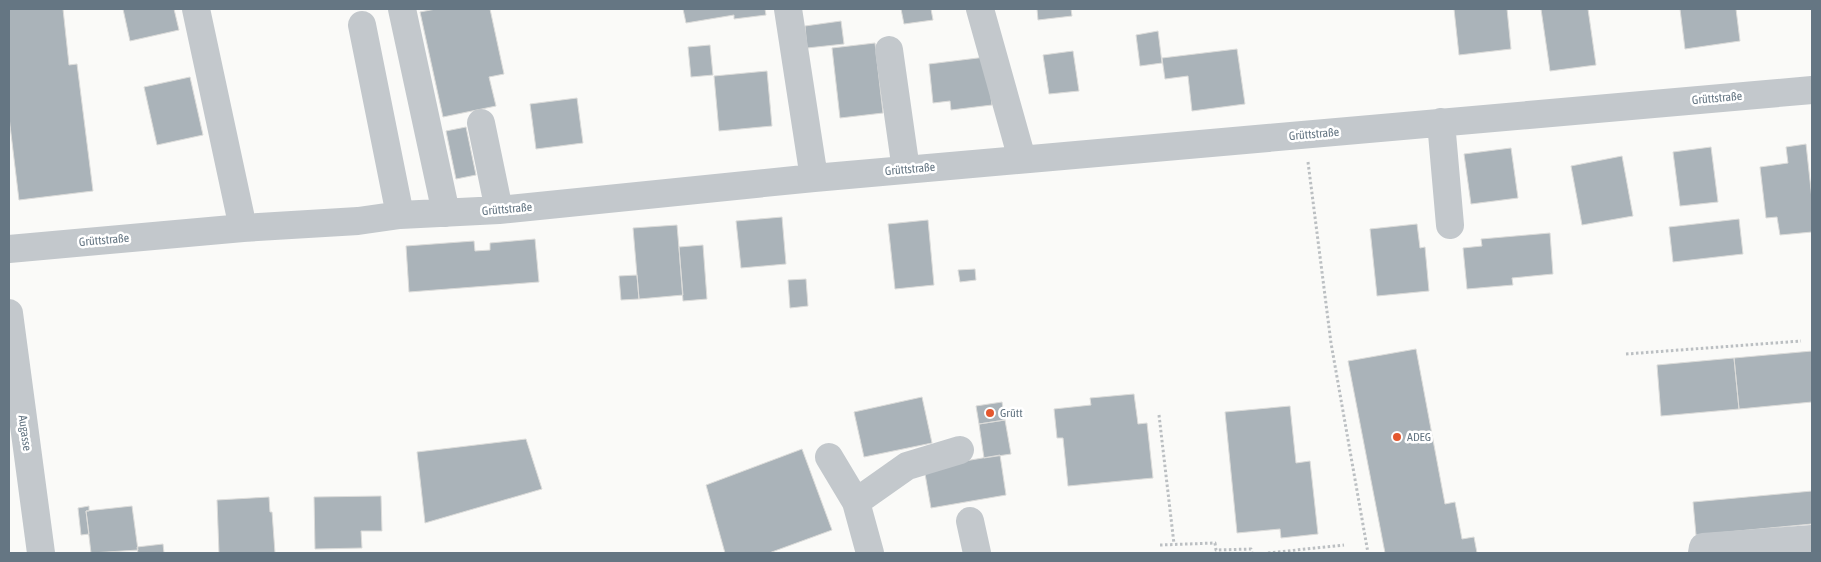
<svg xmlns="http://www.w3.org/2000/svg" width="1821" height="562" font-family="'Asap Condensed',sans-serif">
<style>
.building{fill:#aab3b9;stroke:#dcdcda}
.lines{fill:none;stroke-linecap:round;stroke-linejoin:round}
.path{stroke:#bbbfc2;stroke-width:3;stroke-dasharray:2.5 2.5;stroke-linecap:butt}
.minor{stroke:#c3c8cc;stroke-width:28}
.poi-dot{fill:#e4572e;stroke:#fff;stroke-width:2}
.labels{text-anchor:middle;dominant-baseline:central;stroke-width:5;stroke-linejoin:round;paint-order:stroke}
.street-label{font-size:12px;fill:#657683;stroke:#fff}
.poi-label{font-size:12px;fill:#657683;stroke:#fff;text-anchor:start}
</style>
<rect width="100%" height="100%" fill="#fafaf8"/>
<path class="building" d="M 9,9 L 63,9 L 69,65 L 77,64 L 93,191 L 19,200 L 9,117 Z
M 123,9 L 174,9 L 179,30 L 130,41 Z
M 436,9 L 490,9 L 504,74 L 489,77 L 496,106 L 443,117 L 420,12 Z
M 683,9 L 765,9 L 766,15 L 734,19 L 734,15 L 686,23 Z
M 901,9 L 931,9 L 933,20 L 904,24 Z
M 1037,9 L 1071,9 L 1072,16 L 1038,20 Z
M 1454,9 L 1507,9 L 1511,49 L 1459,55 Z
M 1541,9 L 1588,9 L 1596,65 L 1550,71 Z
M 1680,9 L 1736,9 L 1740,41 L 1685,49 Z
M 841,21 L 844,44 L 807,48 L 805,26 Z
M 1158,31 L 1162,63 L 1140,66 L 1136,35 Z
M 875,43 L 883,113 L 840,118 L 832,48 Z
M 710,45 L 713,75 L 691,77 L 688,47 Z
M 1237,49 L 1245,104 L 1192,111 L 1188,76 L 1165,79 L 1162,58 Z
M 1073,51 L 1079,91 L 1049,94 L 1043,55 Z
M 986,57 L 992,105 L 951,110 L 950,101 L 933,103 L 929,64 Z
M 767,71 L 772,126 L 719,131 L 714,76 Z
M 190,77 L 203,135 L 157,145 L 144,87 Z
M 577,98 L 583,143 L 536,149 L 530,104 Z
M 466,127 L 476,175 L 456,179 L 446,131 Z
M 1806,144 L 1812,199 L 1812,232 L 1780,235 L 1777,217 L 1766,218 L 1760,167 L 1788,163 L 1786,147 Z
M 1711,147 L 1718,202 L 1680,206 L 1673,152 Z
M 1511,148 L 1518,198 L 1471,204 L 1464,154 Z
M 1622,156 L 1633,216 L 1582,225 L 1571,166 Z
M 782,217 L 786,264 L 741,268 L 736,221 Z
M 1739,219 L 1743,254 L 1673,262 L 1669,227 Z
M 928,220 L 934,285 L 895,289 L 888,224 Z
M 1417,224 L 1420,248 L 1425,247 L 1429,291 L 1377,296 L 1370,229 Z
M 677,225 L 683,295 L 639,299 L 633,228 Z
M 1550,233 L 1553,274 L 1512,278 L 1513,285 L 1467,289 L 1463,248 L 1482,246 L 1481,239 Z
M 535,239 L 539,282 L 409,292 L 406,246 L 474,241 L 475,251 L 490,250 L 490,243 Z
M 703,245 L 707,299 L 683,301 L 679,247 Z
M 975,269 L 976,280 L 960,282 L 958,270 Z
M 637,275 L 639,299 L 621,300 L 619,276 Z
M 806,279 L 808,306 L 790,308 L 788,280 Z
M 1416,349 L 1445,504 L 1455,502 L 1462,539 L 1474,537 L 1477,553 L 1385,553 L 1348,361 Z
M 1812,351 L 1812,402 L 1739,409 L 1734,358 Z
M 1734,358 L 1739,409 L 1661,416 L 1657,365 Z
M 1134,394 L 1138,424 L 1147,423 L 1153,478 L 1068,486 L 1063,438 L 1057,438 L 1054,409 L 1091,405 L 1090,398 Z
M 922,397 L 932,443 L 864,457 L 854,412 Z
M 1002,402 L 1005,420 L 979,424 L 976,406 Z
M 1290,406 L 1296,463 L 1310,461 L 1318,534 L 1281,538 L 1280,529 L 1237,533 L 1225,412 Z
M 1005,420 L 1011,454 L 984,458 L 979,424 Z
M 526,439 L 542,489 L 425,523 L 417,452 Z
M 802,449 L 832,530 L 769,553 L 725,553 L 706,485 Z
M 1000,455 L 1006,495 L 931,508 L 924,468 Z
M 1812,491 L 1812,524 L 1696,535 L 1693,502 Z
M 381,496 L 382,531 L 361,531 L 362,548 L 315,549 L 314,497 Z
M 269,497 L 270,512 L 272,512 L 275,553 L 219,553 L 217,500 Z
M 89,506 L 89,511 L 86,511 L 89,534 L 81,535 L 78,508 Z
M 132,506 L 138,550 L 91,553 L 86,511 Z
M 163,544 L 164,553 L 138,553 L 137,547 Z"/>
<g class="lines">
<path class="path" d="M 1308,162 L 1331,343 L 1368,553
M 1626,354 L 1801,341
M 1159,415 L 1174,544
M 1160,545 L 1215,543 L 1216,550 L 1251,549 L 1252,553
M 1268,553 L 1344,545"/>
<path class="minor" d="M 196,9 L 243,228
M 402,9 L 446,213
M 788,9 L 814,178
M 980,9 L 1022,159
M 362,25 L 400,215
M 889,50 L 906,170
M 1441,122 L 1450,225
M 481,123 L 499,210
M 9,249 L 243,228 L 358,221 L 400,215 L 499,210 L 814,178 L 1812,90
M 9,313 L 41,553
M 829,457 L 856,502 L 870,553
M 856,502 L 907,466 L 960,450
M 970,521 L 977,553
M 1702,553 L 1703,547 L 1812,539"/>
</g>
<g class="poi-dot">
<circle cx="990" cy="413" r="5"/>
<circle cx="1397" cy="437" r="5"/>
</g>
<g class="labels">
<g class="street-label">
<text transform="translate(1717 98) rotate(-5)">Grüttstraße</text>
<text transform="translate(1314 134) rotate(-5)">Grüttstraße</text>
<text transform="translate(910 169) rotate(-5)">Grüttstraße</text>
<text transform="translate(507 209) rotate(-5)">Grüttstraße</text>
<text transform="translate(104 240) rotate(-5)">Grüttstraße</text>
<text transform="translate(25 433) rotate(82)">Augasse</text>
</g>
<g class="poi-label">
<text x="1000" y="413">Grütt</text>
<text x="1407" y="437">ADEG</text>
</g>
</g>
<rect width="1821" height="562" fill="none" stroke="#657683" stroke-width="20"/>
</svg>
